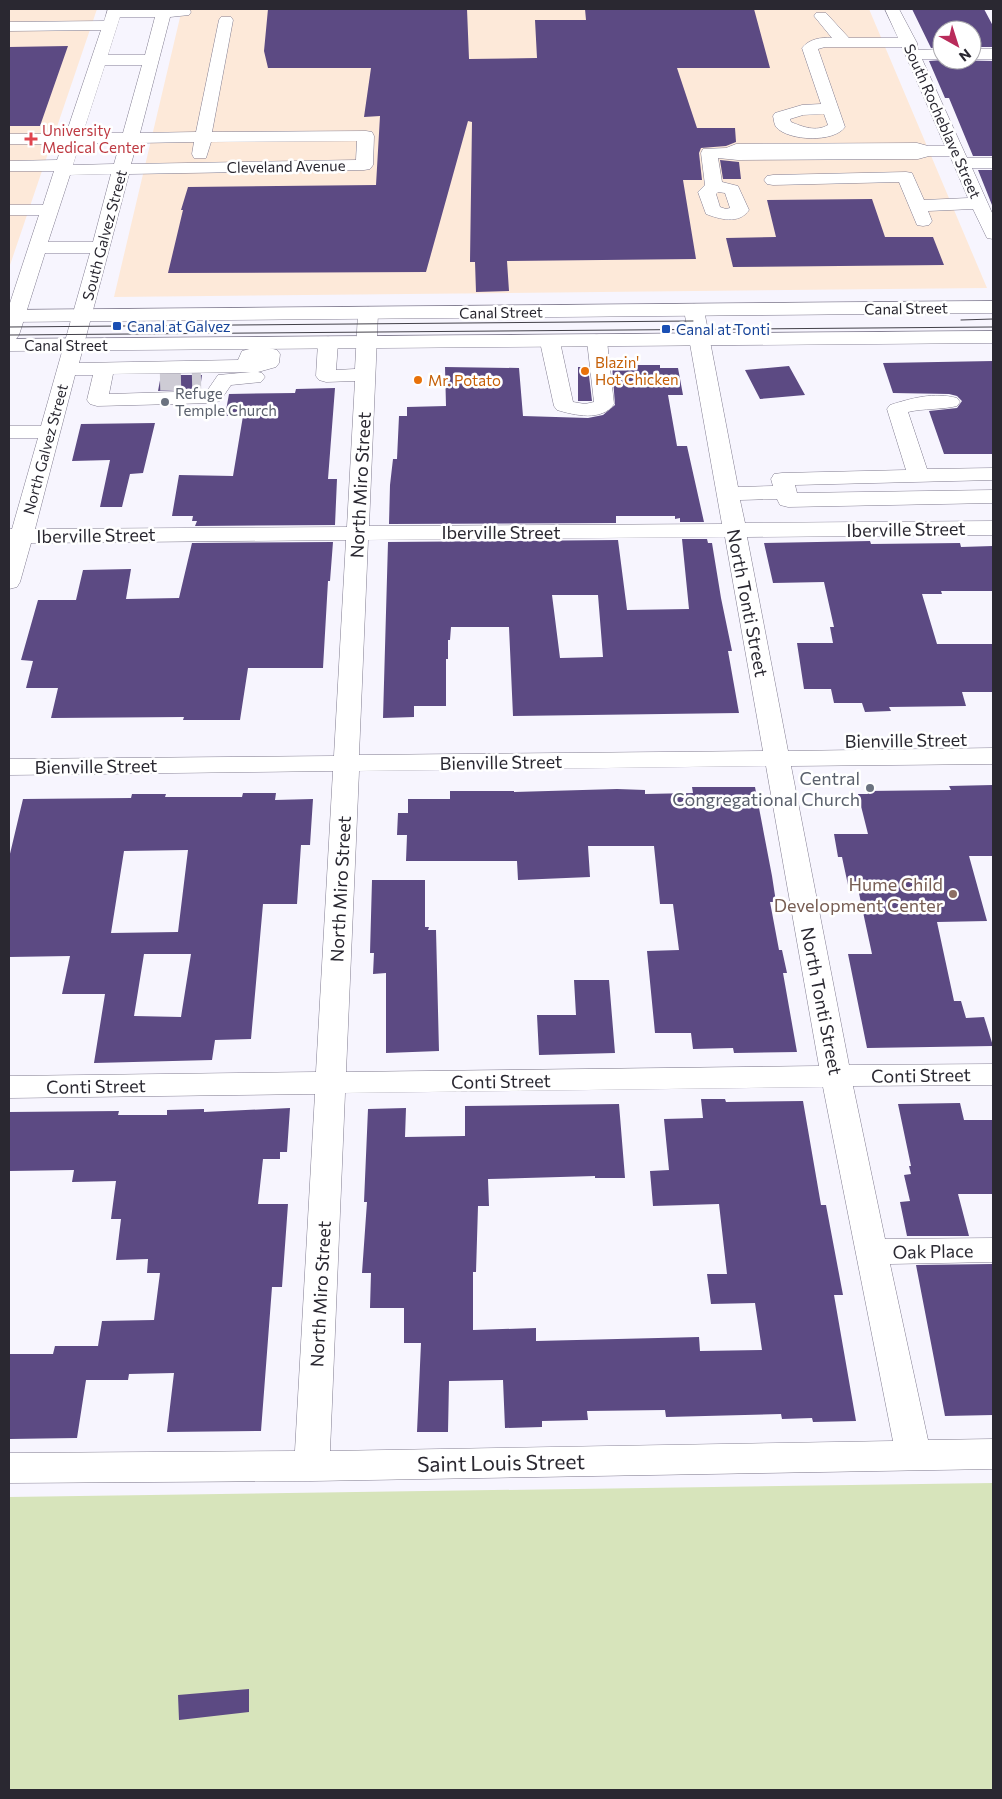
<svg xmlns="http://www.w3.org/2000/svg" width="1002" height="1799" font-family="Commissioner,sans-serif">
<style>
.medical{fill:#fde9d9}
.green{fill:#d7e4bb}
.building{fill:#5c4a83;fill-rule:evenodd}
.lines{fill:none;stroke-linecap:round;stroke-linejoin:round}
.minor-tunnel{stroke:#ceccd5;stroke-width:21;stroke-dasharray:21 11;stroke-linecap:butt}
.minor-casing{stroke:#827d91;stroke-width:1}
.major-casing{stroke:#827d91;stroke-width:1}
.minor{fill:#fff;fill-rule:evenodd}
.major{fill:#fff;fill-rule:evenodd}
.tram{stroke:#43414a;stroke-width:1}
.health-dot{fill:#e0444e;stroke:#fff;stroke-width:2}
.transit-dot{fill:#1a4fb4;stroke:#fff;stroke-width:2}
.food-dot{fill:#e8710a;stroke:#fff;stroke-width:2}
.worship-dot{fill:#6b7280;stroke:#fff;stroke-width:2}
.education-dot{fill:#8d6e63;stroke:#fff;stroke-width:2}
.labels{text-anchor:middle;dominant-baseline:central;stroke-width:5;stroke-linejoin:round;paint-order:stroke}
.far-street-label{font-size:15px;fill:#2a2831;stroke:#fff}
.far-health-label{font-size:15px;fill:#be3a42;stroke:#fff;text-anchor:start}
.far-transit-label{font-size:15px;fill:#164399;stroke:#fff;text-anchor:start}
.far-food-label{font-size:15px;fill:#c56008;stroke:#fff;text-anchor:start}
.far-worship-label{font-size:15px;fill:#5b616d;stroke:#fff;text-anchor:start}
.street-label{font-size:18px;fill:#2a2831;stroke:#fff}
.worship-label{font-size:18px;fill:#5b616d;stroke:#fff;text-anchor:end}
.education-label{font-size:18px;fill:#785e54;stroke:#fff;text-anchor:end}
.near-street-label{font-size:21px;fill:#2a2831;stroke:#fff}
</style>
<rect width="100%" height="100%" fill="#f7f5fe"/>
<path class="medical" d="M 9,9 L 97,9 L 9,268 Z
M 182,9 L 869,9 L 987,288 L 114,297 Z"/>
<path class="green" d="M 993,1483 L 993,1790 L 9,1790 L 9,1497 Z"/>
<path class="building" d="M 268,9 L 467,9 L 469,59 L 537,58 L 535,20 L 586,20 L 585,9 L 754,9 L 770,68 L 677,68 L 697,128 L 735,128 L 736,142 L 726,146 L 701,148 L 699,153 L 702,180 L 683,180 L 696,259 L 507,261 L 509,291 L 476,292 L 475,262 L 470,262 L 472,122 L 468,121 L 426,272 L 168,273 L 183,210 L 181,210 L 188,187 L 376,185 L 380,116 L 364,117 L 371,68 L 268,68 L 264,51 Z
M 912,9 L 984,9 L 993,26 L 993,47 L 972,47 L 972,30 L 942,30 L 942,47 L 931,48 Z
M 68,46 L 40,126 L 9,126 L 9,47 Z
M 943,60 L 993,61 L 993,156 L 973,156 L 949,98 L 945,98 L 929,61 Z
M 720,160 L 739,162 L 741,179 L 723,179 Z
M 978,170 L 993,170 L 993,205 L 992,205 Z
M 872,199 L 885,237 L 933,237 L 944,265 L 733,267 L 726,238 L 776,237 L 767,200 Z
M 993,361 L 993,454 L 944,454 L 929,411 L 957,408 L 962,401 L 957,396 L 949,394 L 893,393 L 883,363 Z
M 612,365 L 660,365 L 660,368 L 678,368 L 683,395 L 668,395 L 677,446 L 687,446 L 704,522 L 680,522 L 680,518 L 675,519 L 675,516 L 616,516 L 616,523 L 389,524 L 390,485 L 393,459 L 397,459 L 399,416 L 407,416 L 407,407 L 446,406 L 445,367 L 519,368 L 523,416 L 588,418 L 603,415 L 615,405 Z
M 789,366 L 805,395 L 760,399 L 745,370 Z
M 578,367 L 588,367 L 592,401 L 578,401 Z
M 161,375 L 202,375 L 200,389 L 158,391 Z
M 335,388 L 328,479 L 337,479 L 335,525 L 195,526 L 197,521 L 192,521 L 193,516 L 172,516 L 179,475 L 233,476 L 243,416 L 225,416 L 229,394 L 295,393 L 296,389 Z
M 155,423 L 143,473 L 130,474 L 122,507 L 100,507 L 110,460 L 72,461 L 81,424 Z
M 682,539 L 707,539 L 708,543 L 712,543 L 721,598 L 732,651 L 728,651 L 739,713 L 513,716 L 509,627 L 451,627 L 450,640 L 448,640 L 448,659 L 446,659 L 446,706 L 414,706 L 414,717 L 383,718 L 388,542 L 618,540 L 627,610 L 689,609 ZM 552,595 L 598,595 L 603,657 L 560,658 Z
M 870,541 L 871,544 L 960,543 L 961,547 L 993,546 L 993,591 L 941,591 L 942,594 L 922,594 L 937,644 L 993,644 L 993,692 L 962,692 L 966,706 L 889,707 L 891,711 L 865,712 L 862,703 L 834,703 L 831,689 L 804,689 L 797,643 L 833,643 L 830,627 L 834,627 L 824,582 L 773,583 L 764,543 Z
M 333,542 L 330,581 L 328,581 L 323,668 L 248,668 L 240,720 L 183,720 L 184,717 L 51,718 L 58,688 L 26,688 L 33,661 L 21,660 L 38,600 L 76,600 L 83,570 L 131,569 L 126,599 L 179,598 L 192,543 Z
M 993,785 L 993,856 L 969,856 L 987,921 L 937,922 L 954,1001 L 961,1001 L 966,1018 L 984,1017 L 993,1046 L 867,1048 L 848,954 L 872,954 L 857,884 L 848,885 L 842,857 L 838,857 L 834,834 L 868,834 L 858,794 L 868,794 L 867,791 L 951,790 L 949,786 Z
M 692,787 L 755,787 L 772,876 L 776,902 L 770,902 L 779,950 L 782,950 L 787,973 L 783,973 L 797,1052 L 734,1053 L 733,1048 L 693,1049 L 691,1033 L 655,1033 L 647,951 L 679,950 L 673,904 L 660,904 L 654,846 L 588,846 L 590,877 L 518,880 L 517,861 L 406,861 L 407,835 L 397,835 L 398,813 L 408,813 L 408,799 L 450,799 L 450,791 L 514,791 L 514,792 L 617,789 L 645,790 L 645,794 L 693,793 Z
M 243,793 L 276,793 L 275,800 L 313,799 L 310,845 L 301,845 L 297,904 L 263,904 L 251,1039 L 215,1040 L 212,1060 L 94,1063 L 105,994 L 62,994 L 70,956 L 9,957 L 9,858 L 23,799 L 131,798 L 132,794 L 166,794 L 165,797 L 242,797 ZM 188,850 L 178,932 L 111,933 L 124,851 ZM 144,954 L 191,954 L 181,1017 L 134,1016 Z
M 372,880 L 425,880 L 425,927 L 429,927 L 428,930 L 436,930 L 439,1051 L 386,1053 L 386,973 L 373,974 L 374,953 L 370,953 Z
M 574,980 L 609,980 L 615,1053 L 539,1055 L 537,1015 L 576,1015 Z
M 701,1099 L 725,1099 L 726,1102 L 803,1101 L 821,1205 L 826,1205 L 843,1295 L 834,1295 L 856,1421 L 813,1422 L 812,1418 L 782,1419 L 781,1414 L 666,1417 L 665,1410 L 587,1411 L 588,1420 L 542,1421 L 542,1427 L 505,1428 L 503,1380 L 449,1381 L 448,1432 L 417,1432 L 421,1343 L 404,1343 L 404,1308 L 370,1308 L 371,1273 L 362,1273 L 367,1202 L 364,1202 L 368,1109 L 406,1108 L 405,1137 L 465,1136 L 465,1106 L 619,1104 L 625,1178 L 595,1178 L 595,1176 L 488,1179 L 489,1206 L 478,1206 L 476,1272 L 473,1272 L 473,1330 L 536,1328 L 536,1341 L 699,1337 L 700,1351 L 762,1350 L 755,1303 L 711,1304 L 707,1274 L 727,1274 L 719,1204 L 653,1206 L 650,1171 L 669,1170 L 664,1119 L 703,1118 Z
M 960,1103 L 964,1120 L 993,1120 L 993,1194 L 958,1194 L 969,1236 L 907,1236 L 900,1202 L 910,1201 L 904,1175 L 911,1174 L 909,1166 L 911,1166 L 898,1104 Z
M 290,1108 L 287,1152 L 280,1152 L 280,1159 L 263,1159 L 258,1204 L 288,1204 L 282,1287 L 272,1287 L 261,1431 L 167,1432 L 174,1373 L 129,1374 L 128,1380 L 86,1380 L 77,1438 L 9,1439 L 9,1354 L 53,1354 L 55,1346 L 98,1346 L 102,1321 L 154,1320 L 160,1273 L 147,1273 L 148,1259 L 116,1260 L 121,1219 L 111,1219 L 116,1181 L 72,1182 L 74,1170 L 9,1171 L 9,1112 L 119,1111 L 118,1115 L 167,1115 L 167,1110 L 204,1109 L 204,1112 Z
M 993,1264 L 993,1415 L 945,1416 L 916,1265 Z
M 249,1689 L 249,1712 L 179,1720 L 178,1695 Z"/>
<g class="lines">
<path class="minor-tunnel" d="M 160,380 L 201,379"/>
<g class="minor-casing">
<path id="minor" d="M 108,9 L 189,9 L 191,12 L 189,15 L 170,17 L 140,133 L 196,132 L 219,20 L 221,17 L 231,17 L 233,20 L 212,132 L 366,131 L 372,132 L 374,136 L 373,165 L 370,169 L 364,170 L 129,174 L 79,363 L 238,360 L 242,351 L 261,346 L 277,350 L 280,354 L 279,363 L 276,367 L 258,372 L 262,373 L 265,377 L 261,382 L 231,385 L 220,401 L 213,403 L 97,406 L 90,404 L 87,400 L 93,375 L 75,375 L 35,529 L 347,527 L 355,381 L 326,382 L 319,380 L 316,376 L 318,343 L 321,339 L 328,337 L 335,339 L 338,343 L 336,370 L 355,369 L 358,313 L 361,309 L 368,307 L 375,309 L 378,313 L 369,526 L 722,524 L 684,310 L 687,306 L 694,304 L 701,306 L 704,310 L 738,487 L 773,486 L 771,479 L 774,474 L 782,473 L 906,470 L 887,409 L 890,405 C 912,398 934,392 957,398 L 960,402 L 957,406 C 941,410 925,408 908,412 L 927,469 L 993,468 L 993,480 L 795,485 L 797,493 L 993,490 L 993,503 L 788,507 L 780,505 L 777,499 L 740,500 L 745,523 L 993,521 L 993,535 L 747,537 L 788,751 L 993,748 L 993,764 L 791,766 L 849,1065 L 993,1064 L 993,1085 L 853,1086 L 885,1239 L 993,1238 L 993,1262 L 890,1264 L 928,1440 L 993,1439 L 993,1469 L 312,1481 L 9,1483 L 9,1453 L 295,1451 L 315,1094 L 9,1098 L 9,1076 L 316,1072 L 333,771 L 9,775 L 9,759 L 334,756 L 346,540 L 31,543 L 20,582 L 17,587 L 9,589 L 9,529 L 12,529 L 38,438 L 9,438 L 9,426 L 41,426 L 90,253 L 45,253 L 19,335 L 16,339 L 9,341 L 9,306 L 39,215 L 9,215 L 9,205 L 43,205 L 54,171 L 9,171 L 9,161 L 57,160 L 63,144 L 9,144 L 9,134 L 66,134 L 101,30 L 9,31 L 9,22 L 104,21 ZM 120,17 L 155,17 L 145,55 L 108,55 ZM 105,65 L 142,65 L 123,133 L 83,133 ZM 357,141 L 356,160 L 131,164 L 137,143 L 194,142 L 192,154 L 194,158 L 206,158 L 211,142 ZM 80,143 L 120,143 L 114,164 L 73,165 ZM 111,174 L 93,242 L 48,242 L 70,175 ZM 251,372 L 218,375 L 207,391 L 109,394 L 113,374 ZM 725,537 L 763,751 L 359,755 L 368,540 ZM 766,766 L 819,1066 L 346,1072 L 359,771 ZM 823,1087 L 893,1441 L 330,1451 L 345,1093 Z
M 885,9 L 899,9 L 917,43 L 918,50 L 942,49 L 942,59 L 922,59 L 967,158 L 993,158 L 993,168 L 972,168 L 993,215 L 993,239 L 987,238 L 973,209 L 928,211 L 932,221 L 929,225 L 923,226 L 917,225 L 899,182 L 773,185 L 767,184 L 764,180 L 767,176 L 773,175 L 906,172 L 912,173 L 924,200 L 968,198 L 950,156 L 929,156 L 918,159 L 738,160 L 718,158 L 722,182 L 738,186 L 749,210 C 739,225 719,219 706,214 L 698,192 L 705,185 L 701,153 L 703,149 L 726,148 L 736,144 L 917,143 L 928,146 L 945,146 L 902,47 L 825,47 L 818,49 L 845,127 C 834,143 788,141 776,127 C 774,124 774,120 773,116 L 775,113 L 802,105 L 821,104 L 802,48 C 809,39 821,37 832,38 L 814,16 L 816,13 L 826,13 L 849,38 L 898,38 ZM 824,114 L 828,125 C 816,132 803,127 791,122 L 790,119 L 803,115 ZM 718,192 L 725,193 L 730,208 L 726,209 L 720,207 L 716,194 Z
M 972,49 L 993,49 L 993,59 L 972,59 Z
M 597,335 L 604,337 L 607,341 L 614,404 C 602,422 574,415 557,410 L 554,406 L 540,342 L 543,338 L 550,336 L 557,338 L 560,342 L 573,402 L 585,404 L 594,402 L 587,341 L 590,337 Z"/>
</g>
<g class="major-casing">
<path id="major" d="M 993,301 L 993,313 L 9,322 L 9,310 Z
M 993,331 L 993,343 L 9,351 L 9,339 Z"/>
</g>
<use href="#minor" class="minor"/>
<use href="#major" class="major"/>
<path class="tram" d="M 961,320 L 993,319
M 9,327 L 693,321
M 9,335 L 993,327"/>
</g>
<path class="health-dot" d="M28.5 131.5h5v5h5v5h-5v5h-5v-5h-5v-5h5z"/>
<g class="transit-dot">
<rect x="112" y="321" width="10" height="10" rx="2.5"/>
<rect x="661" y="324" width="10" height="10" rx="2.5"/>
</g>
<g class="food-dot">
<circle cx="585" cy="371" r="5"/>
<circle cx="418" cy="380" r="5"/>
</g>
<g class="worship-dot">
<circle cx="165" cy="402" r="5"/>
<circle cx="870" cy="788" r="5"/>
</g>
<circle class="education-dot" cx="953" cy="894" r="5"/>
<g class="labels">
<g class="far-street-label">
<text transform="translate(943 121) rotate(66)">South Rocheblave Street</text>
<text transform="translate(286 166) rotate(-1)">Cleveland Avenue</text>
<text transform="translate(104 235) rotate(-75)">South Galvez Street</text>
<text transform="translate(906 308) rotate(-1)">Canal Street</text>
<text transform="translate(501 312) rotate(-1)">Canal Street</text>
<text x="66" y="345">Canal Street</text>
<text transform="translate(45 449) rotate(-75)">North Galvez Street</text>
</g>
<g class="far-health-label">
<text x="42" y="130">University<tspan x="42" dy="17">Medical Center</tspan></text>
</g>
<g class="far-transit-label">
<text x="127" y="326">Canal at Galvez</text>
<text x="676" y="329">Canal at Tonti</text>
</g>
<g class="far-food-label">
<text x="595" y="362">Blazin'<tspan x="595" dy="17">Hot Chicken</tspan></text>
<text x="428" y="380">Mr. Potato</text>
</g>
<g class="far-worship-label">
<text x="175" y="393">Refuge<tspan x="175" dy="17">Temple Church</tspan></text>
</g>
<g class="street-label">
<text transform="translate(360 485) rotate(-87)">North Miro Street</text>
<text transform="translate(906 529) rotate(-1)">Iberville Street</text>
<text x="501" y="532">Iberville Street</text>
<text transform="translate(96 535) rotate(-1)">Iberville Street</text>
<text transform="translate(748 603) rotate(79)">North Tonti Street</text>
<text transform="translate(906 740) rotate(-1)">Bienville Street</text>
<text transform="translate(501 762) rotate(-1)">Bienville Street</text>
<text transform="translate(96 766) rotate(-1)">Bienville Street</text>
<text transform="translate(340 889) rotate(-87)">North Miro Street</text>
<text transform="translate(822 1001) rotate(79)">North Tonti Street</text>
<text transform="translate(921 1075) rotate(-1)">Conti Street</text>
<text transform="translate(501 1081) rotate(-1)">Conti Street</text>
<text transform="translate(96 1086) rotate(-1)">Conti Street</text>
<text transform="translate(933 1251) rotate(-1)">Oak Place</text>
<text transform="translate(320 1294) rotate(-87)">North Miro Street</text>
</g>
<g class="worship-label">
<text x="860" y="778">Central<tspan x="860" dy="21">Congregational Church</tspan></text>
</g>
<g class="education-label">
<text x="943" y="884">Hume Child<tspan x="943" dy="21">Development Center</tspan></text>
</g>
<g class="near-street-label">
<text transform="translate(501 1462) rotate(-1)">Saint Louis Street</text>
</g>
</g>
<rect width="1002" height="1799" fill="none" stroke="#2a2831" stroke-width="20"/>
<g transform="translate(957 45) rotate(141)"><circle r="24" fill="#ffffff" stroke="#aaa9ad"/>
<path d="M0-4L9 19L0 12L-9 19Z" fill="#b92b5a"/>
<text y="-8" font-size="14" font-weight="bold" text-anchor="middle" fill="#2a2831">N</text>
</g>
</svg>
